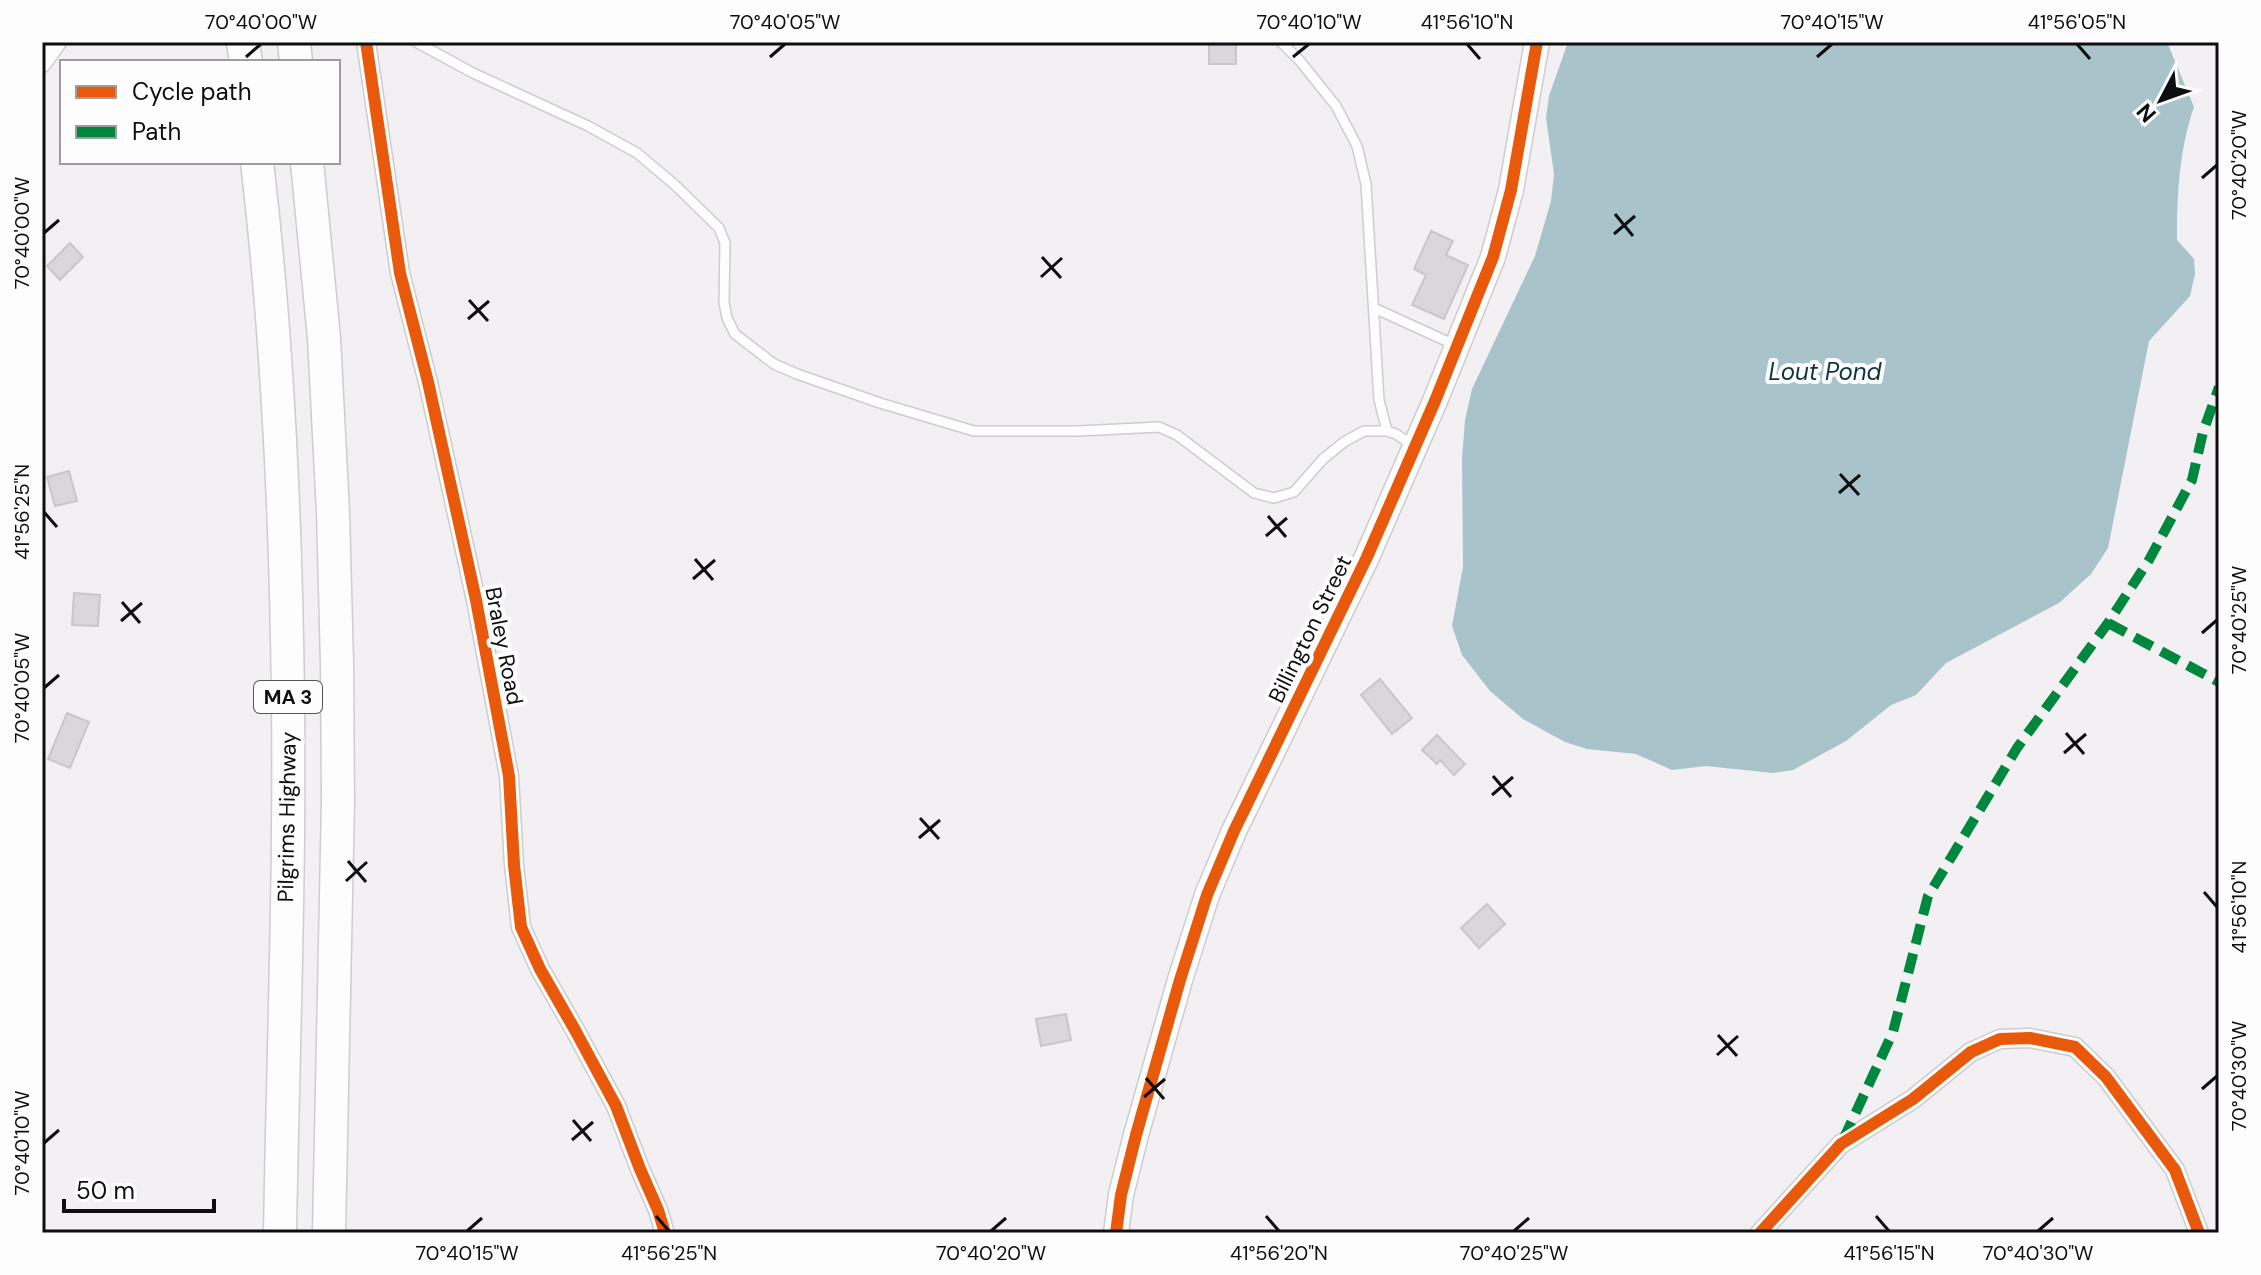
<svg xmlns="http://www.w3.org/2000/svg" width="2261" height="1275" font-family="'DM Sans',sans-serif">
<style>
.water{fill:#a8c3ca}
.building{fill:#dad6dc;stroke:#c9c7c9;stroke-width:2}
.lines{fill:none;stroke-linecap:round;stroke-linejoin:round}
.lane-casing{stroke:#cdccce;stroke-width:12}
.street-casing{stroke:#cdccce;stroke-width:21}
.secondary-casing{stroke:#cdccce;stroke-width:27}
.highway-casing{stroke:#cdccce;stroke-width:35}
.lane{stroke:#fdfdfd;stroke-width:9}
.street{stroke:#fdfdfd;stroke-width:18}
.secondary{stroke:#fdfdfd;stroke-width:24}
.highway{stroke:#fdfdfd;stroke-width:32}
.quiet{stroke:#00873e;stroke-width:10;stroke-dasharray:20 10;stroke-linecap:butt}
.cycleway-casing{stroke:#fefdfe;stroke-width:17}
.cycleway{stroke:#e8590c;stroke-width:12}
.ticks{fill:none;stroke:#0e0d0f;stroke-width:3}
.labels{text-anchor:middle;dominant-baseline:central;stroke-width:8;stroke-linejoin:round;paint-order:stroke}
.shield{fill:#fefdfe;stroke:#565557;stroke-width:2}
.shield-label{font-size:20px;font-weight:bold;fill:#0e0d0f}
.street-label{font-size:22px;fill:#0e0d0f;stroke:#fefdfe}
.water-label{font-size:24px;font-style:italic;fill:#0c343b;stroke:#fefdfe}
.neatline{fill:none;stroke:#0e0d0f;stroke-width:3}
.ticks-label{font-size:20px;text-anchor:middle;fill:#0e0d0f}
</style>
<rect width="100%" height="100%" fill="#f2f0f3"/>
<path class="water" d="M 1568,42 L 2167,42 L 2194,107 C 2179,150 2177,195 2177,240 L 2194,259 L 2195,274 L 2190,296 L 2149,341 L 2108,548 L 2091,574 L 2059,603 L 1946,663 L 1916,695 L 1891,705 L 1846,741 L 1793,770 L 1773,773 L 1706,766 L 1672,770 L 1636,754 L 1587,749 L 1565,742 L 1523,719 L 1490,691 L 1462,655 L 1452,626 L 1463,567 L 1462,459 L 1465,420 L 1472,389 L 1535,256 L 1551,201 L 1554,174 L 1546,118 L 1549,96 Z"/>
<path class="building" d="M 1209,42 L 1236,42 L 1236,64 L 1209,64 Z
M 1431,231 L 1453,241 L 1446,255 L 1468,265 L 1444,319 L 1412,305 L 1426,275 L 1414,269 Z
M 70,243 L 83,257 L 60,280 L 47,266 Z
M 69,471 L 77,501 L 55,506 L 47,477 Z
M 74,593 L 100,595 L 98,626 L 72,625 Z
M 1380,679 L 1412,718 L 1392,734 L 1361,695 Z
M 67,713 L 89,722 L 70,768 L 48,759 Z
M 1437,735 L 1465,764 L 1454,775 L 1440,760 L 1437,764 L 1422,750 Z
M 1487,904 L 1505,924 L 1479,948 L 1461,928 Z
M 1066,1014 L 1071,1040 L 1041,1046 L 1036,1019 Z"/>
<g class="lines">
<g class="lane-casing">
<path id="lane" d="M 416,42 L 473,73 L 588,126 L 637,153 L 675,185 L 719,228 L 725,243 L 724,302 L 727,318 L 735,334 L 774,364 L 797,374 L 880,403 L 974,431 L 1078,431 L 1159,427 L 1177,435 L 1254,493 L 1274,498 L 1294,492 L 1323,459 L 1344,442 L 1364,431 L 1387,431 L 1396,434 L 1412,445
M 1281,42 L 1300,61 L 1336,106 L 1357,146 L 1366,184 L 1379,400 L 1387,431
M 1374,308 L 1455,345"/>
</g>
<g class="street-casing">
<path id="street" d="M 366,42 L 400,273 L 428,382 L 476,600 L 509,776 L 514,865 L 521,927 L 540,969 L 575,1030 L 616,1106 L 640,1169 L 658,1210 L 665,1233
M 42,63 L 57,42
M 1760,1233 L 1841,1144 L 1913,1099 L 1971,1052 L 2000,1039 L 2030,1038 L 2075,1047 L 2106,1077 L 2175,1170 L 2199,1233"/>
</g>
<g class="secondary-casing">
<path id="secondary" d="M 1116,1233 L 1121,1195 L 1136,1135 L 1180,980 L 1207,895 L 1234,831 L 1367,557 L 1435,401 L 1493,257 L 1511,190 L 1537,42"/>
</g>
<g class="highway-casing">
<path id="highway" d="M 243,42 L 246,62
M 294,42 L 296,62
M 257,162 C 278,340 286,521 288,700 C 290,878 283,1055 280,1233
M 307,162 L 324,338 L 333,512 L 337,664 L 338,800 L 329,1233"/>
</g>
<use href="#lane" class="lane"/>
<use href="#street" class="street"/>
<use href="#secondary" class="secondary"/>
<use href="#highway" class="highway"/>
<path class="quiet" d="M 2108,623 L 2219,682
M 1843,1140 L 1893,1032 L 1928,896 L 2017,748 L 2108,623 L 2149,560 L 2192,480 L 2203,432 L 2219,387"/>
<g class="cycleway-casing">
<path id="cycleway" d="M 366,42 L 400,273 L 428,382 L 476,600 L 509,776 L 514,865 L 521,927 L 540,969 L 575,1030 L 616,1106 L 640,1169 L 658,1210 L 665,1233
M 1116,1233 L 1121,1195 L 1136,1135 L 1180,980 L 1207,895 L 1234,831 L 1367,557 L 1435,401 L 1493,257 L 1511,190 L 1537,42
M 1760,1233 L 1841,1144 L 1913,1099 L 1971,1052 L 2000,1039 L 2030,1038 L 2075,1047 L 2106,1077 L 2175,1170 L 2199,1233"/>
</g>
<use href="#cycleway" class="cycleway"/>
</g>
<path class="ticks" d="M 1467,44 L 1480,59M 2077,44 L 2090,59M 246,57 L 261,44M 770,57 L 785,44M 1293,57 L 1309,44M 1817,57 L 1832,44M 2202,178 L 2217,165M 1615,214 L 1633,236M 44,233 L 59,220M 1614,234 L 1635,216M 1042,257 L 1061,278M 1041,277 L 1062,258M 469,300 L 488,321M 468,319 L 489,301M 1840,474 L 1859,495M 1839,493 L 1860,475M 44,512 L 57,527M 1268,516 L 1286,537M 1266,536 L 1287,518M 695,559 L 713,580M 693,579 L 715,560M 122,602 L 140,623M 121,621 L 142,603M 2202,633 L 2217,620M 44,688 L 59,675M 2066,733 L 2084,754M 2064,753 L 2086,734M 1493,776 L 1511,797M 1492,795 L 1513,777M 920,818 L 939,839M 919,838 L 940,820M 348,861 L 366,882M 346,881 L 367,862M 2204,892 L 2217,907M 1718,1035 L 1737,1056M 1717,1055 L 1738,1036M 1146,1078 L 1164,1099M 2202,1089 L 2217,1076M 1144,1097 L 1165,1079M 573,1120 L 591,1141M 572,1140 L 593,1122M 44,1143 L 59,1130M 656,1216 L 669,1231M 1266,1216 L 1279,1231M 1876,1216 L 1889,1231M 467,1231 L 482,1218M 991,1231 L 1006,1218M 1514,1231 L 1529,1218M 2038,1231 L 2053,1218"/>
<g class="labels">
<rect class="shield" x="254" y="681" width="68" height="32" rx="6"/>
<g class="shield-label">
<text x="288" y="697">MA 3</text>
</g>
<g class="street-label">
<text transform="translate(1310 629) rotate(-64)">Billington Street</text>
<text transform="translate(504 646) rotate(79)">Braley Road</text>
<text transform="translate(287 817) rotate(-89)">Pilgrims Highway</text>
</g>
<g class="water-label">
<text x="1825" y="371">Lout Pond</text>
</g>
</g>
<rect width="2261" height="1275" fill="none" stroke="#fefdfe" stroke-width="88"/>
<rect x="60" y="60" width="280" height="104" fill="#fefdfe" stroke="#9e9d9e" stroke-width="2"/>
<rect x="76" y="86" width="40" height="12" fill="#e8590c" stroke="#9e9d9e" stroke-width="2"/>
<text x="132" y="100" font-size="24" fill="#0e0d0f">Cycle path</text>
<rect x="76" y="126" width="40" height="12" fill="#00873e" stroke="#9e9d9e" stroke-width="2"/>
<text x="132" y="140" font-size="24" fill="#0e0d0f">Path</text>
<g transform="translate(2161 100) rotate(229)" stroke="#fefdfe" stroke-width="6" paint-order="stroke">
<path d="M0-6L14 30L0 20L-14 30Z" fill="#0e0d0f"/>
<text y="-12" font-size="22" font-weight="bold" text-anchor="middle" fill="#0e0d0f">N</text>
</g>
<path d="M64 1199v12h150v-12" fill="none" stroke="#0e0d0f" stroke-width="4"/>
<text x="76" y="1199" font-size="24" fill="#0e0d0f" stroke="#fefdfe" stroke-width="6" paint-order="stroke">50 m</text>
<rect x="44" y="44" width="2173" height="1187" class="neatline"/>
<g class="ticks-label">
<text x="261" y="29">70°40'00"W</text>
<text x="785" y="29">70°40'05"W</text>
<text x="1309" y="29">70°40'10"W</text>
<text x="1467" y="29">41°56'10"N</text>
<text x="1832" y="29">70°40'15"W</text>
<text x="2077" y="29">41°56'05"N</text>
<text transform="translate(2239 165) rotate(-90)" y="7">70°40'20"W</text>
<text transform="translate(22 233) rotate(-90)" y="7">70°40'00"W</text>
<text transform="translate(22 512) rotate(-90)" y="7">41°56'25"N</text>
<text transform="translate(2239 620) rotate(-90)" y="7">70°40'25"W</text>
<text transform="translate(22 688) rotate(-90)" y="7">70°40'05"W</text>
<text transform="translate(2239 907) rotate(-90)" y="7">41°56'10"N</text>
<text transform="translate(2239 1076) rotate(-90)" y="7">70°40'30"W</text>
<text transform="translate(22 1143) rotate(-90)" y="7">70°40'10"W</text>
<text x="467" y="1260">70°40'15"W</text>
<text x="669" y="1260">41°56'25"N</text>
<text x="991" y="1260">70°40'20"W</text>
<text x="1279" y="1260">41°56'20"N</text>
<text x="1514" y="1260">70°40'25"W</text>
<text x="1889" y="1260">41°56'15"N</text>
<text x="2038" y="1260">70°40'30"W</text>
</g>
</svg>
